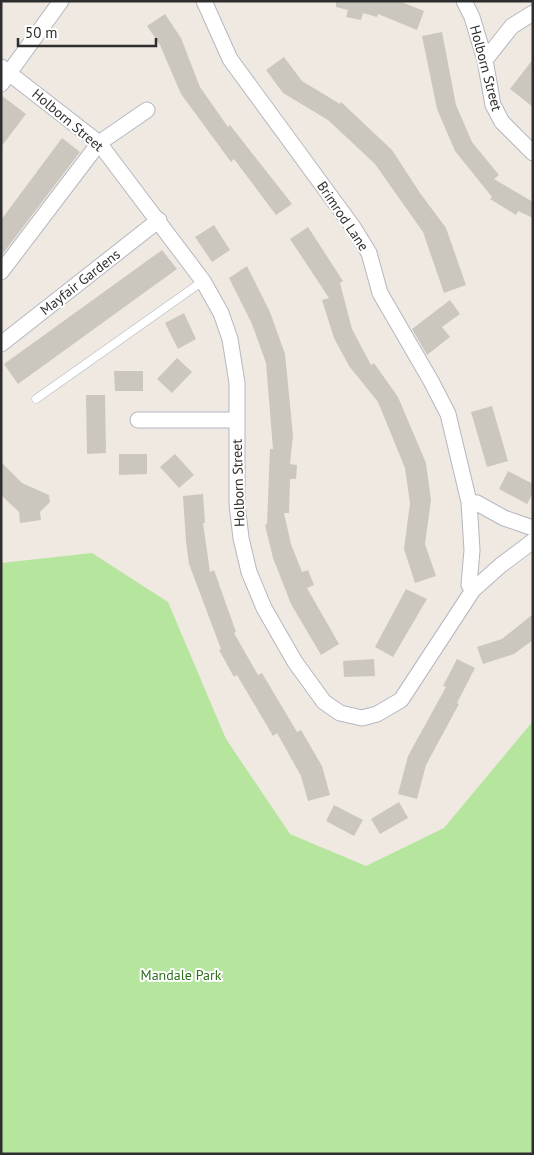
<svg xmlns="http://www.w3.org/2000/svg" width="534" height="1155" font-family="'PT Sans',sans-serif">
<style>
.green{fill:#b6e59e}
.building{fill:#cbc7bf}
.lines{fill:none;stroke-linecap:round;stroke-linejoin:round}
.service-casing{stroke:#b4b7c1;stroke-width:9}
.minor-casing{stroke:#b4b7c1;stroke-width:17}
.service{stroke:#fff;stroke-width:8}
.minor{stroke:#fff;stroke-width:15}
.labels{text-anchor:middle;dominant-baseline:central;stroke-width:4;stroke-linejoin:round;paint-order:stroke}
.street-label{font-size:14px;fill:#2e2e2e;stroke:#fff}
.park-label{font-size:14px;fill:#2c6e1b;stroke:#fff}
</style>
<rect width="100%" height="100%" fill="#efe9e1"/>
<path class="green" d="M 92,553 L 168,602 L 226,739 L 290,834 L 366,866 L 444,828 L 533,721 L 533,1154 L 1,1154 L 1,563 Z"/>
<path class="building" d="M 336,1 L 399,1 L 424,11 L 417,30 L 378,14 L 377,17 L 363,13 L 361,20 L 346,17 L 348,10 L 336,7 Z
M 165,14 L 181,38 L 200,87 L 228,127 L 230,125 L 292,204 L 276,215 L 234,159 L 231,162 L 181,94 L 160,45 L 147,26 Z
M 442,32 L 456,105 L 472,142 L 499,175 L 494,179 L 533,202 L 533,218 L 518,211 L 516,215 L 490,199 L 492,197 L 455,151 L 437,109 L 422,36 Z
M 284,57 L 302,81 L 340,104 L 341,102 L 392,150 L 420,193 L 446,228 L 466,285 L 444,293 L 423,232 L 375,164 L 328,120 L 283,93 L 266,70 Z
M 533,59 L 533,107 L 510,89 Z
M 1,95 L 26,114 L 1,147 Z
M 62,138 L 80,152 L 1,256 L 1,220 Z
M 214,225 L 230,250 L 212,262 L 195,237 Z
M 308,227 L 343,281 L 340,283 L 352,329 L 371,365 L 374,363 L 398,397 L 426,463 L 431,500 L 425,544 L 436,576 L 415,583 L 404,549 L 410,503 L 405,468 L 378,402 L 349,366 L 334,338 L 322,300 L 329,298 L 290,239 Z
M 162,250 L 177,269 L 18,384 L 4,364 Z
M 247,266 L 270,312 L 285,354 L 293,435 L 290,464 L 297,465 L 296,479 L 290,479 L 289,513 L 284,513 L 291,544 L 302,572 L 308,570 L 314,585 L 307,588 L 339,644 L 321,655 L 291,604 L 273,558 L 265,525 L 267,524 L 270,449 L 273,449 L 266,363 L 252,324 L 229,278 Z
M 450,300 L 460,314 L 442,327 L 450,337 L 427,355 L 412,329 Z
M 184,313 L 196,339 L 178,349 L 165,323 Z
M 177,358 L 192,372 L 172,393 L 157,379 Z
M 114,371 L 143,371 L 143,391 L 115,391 Z
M 86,395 L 105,395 L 106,453 L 87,454 Z
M 492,406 L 508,461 L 487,467 L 471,412 Z
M 119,454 L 147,454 L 147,474 L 119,475 Z
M 175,454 L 194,475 L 179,488 L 160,467 Z
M 1,462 L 22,483 L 49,495 L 50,502 L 40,512 L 41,520 L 20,523 L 19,512 L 1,495 Z
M 508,471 L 533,484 L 533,493 L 527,504 L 499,489 Z
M 203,494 L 205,523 L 203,523 L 210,572 L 214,570 L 236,632 L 234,633 L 258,675 L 262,673 L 297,732 L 301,730 L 322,766 L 330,795 L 308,801 L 301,776 L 277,733 L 273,736 L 237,675 L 234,677 L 219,650 L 221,649 L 189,564 L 186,542 L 183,496 Z
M 406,589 L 427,599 L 393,657 L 375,647 Z
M 533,614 L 533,640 L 514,654 L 483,664 L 477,647 L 502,639 Z
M 374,659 L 375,676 L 344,677 L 343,661 Z
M 457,659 L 475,668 L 457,703 L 459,704 L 426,765 L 417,799 L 398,794 L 408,756 L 446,687 L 443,686 Z
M 399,802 L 408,818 L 380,834 L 371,819 Z
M 334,805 L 363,820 L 354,836 L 326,821 Z"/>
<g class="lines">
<g class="service-casing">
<path id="service" d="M 36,399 L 203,281"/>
</g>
<g class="minor-casing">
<path id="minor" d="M 204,1 L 230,59 L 353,227 L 369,253 L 380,293 L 431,381 L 448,414 L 469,502 L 472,550 L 469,585 L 473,590
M 464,1 L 472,17 L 485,60 L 493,105 L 502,122 L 533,153
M 485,60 L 512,26 L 533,13
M 1,67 L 99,143 L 203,281 L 221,313 L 230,339 L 237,383 L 237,504 L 241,538 L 249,572 L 264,608 L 295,662 L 324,702 L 340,713 L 362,718 L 377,714 L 401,700 L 473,590 L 501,565 L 533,541
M 1,84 L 61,1
M 1,272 L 99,143 L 147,110
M 1,344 L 159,220
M 138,420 L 236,420
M 469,502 L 477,503 L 504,518 L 533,528"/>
</g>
<use href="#service" class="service"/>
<use href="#minor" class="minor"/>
</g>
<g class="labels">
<g class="street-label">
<text transform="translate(486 68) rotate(75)">Holborn Street</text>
<text transform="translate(68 120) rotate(40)">Holborn Street</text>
<text transform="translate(343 216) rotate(56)">Brimrod Lane</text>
<text transform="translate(80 282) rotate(-38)">Mayfair Gardens</text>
<text transform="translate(238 483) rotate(-92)">Holborn Street</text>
</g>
<g class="park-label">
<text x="181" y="975">Mandale Park</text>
</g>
</g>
<rect width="534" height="1155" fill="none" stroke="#2e2e2e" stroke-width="5"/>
<path d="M18 38v8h138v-8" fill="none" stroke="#2e2e2e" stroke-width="2.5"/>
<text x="25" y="38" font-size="15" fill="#2e2e2e" stroke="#ffffff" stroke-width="4" paint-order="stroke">50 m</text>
</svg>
